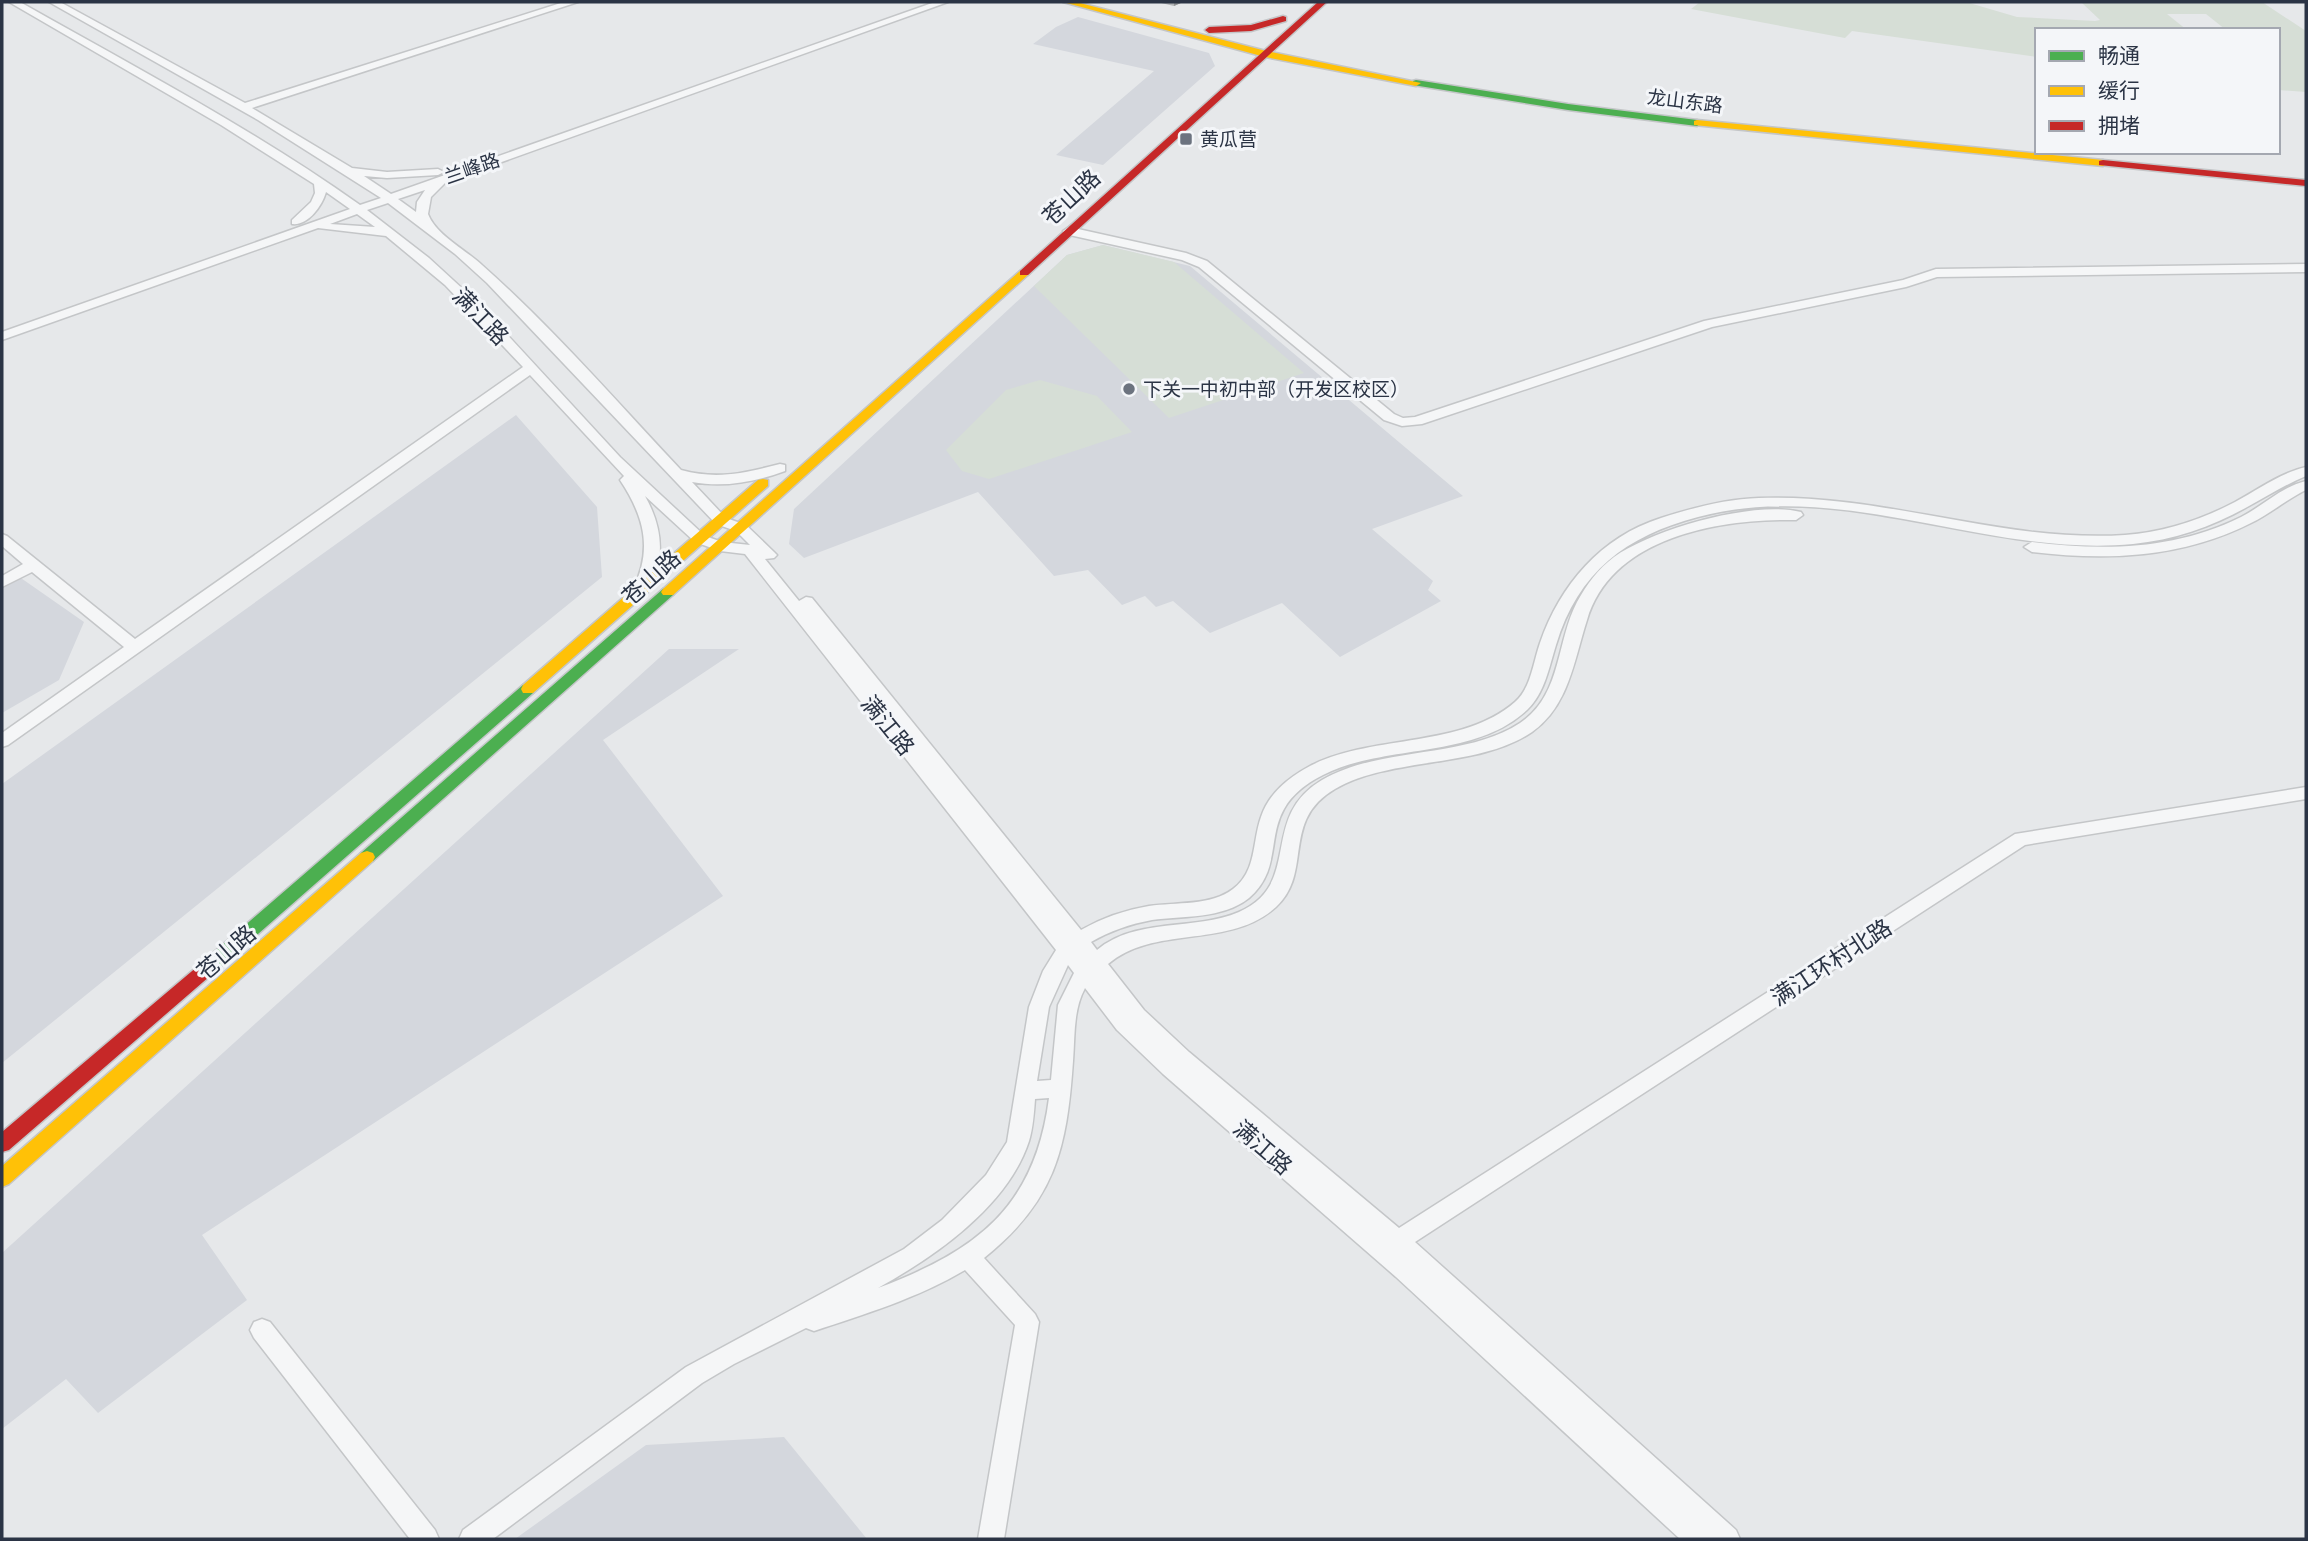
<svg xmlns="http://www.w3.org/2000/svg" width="2308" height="1541" font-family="Quicksand,'Noto Sans SC',sans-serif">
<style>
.built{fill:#d4d7dd}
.green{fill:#d6ded6}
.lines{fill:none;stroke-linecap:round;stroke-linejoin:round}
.street-casing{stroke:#c4c6c8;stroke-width:3}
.fast-casing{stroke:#c4c6c8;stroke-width:3}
.slow-casing{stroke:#c4c6c8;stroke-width:3}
.jam-casing{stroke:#c4c6c8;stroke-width:3}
.street{fill:#f5f6f7;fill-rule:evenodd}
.fast{fill:#4caf50;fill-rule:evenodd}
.slow{fill:#ffc107;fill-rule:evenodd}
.jam{fill:#c62828;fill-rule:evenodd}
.wall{fill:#b1b3b5}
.shaded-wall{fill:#909294}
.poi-dot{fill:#6c737f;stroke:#f4f6f9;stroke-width:2.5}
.labels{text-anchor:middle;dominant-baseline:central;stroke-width:6;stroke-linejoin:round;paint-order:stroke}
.far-street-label{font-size:19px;fill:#2b3445;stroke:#f4f6f9}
.far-poi-label{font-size:19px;fill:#2b3445;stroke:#f4f6f9;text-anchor:start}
.street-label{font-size:23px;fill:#2b3445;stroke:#f4f6f9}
</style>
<rect width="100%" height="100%" fill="#e6e8ea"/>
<path class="built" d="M 1078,17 L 1209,53 L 1215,66 L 1103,165 L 1056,155 L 1154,71 L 1033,44 L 1056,27 Z
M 1103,245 L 1190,266 L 1463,496 L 1372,529 L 1433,581 L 1428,590 L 1441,601 L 1340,657 L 1282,603 L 1210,633 L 1173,601 L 1156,607 L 1145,596 L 1122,605 L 1088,570 L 1054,576 L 978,492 L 804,558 L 789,544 L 794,509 L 1067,255 Z
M 516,415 L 597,507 L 602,577 L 2,1063 L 2,784 Z
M 18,576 L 84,622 L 59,680 L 2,713 L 2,585 Z
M 669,649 L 739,649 L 603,740 L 723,896 L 202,1235 L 247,1300 L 98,1413 L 66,1379 L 2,1429 L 2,1253 Z
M 784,1437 L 867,1539 L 515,1539 L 646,1445 Z"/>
<path class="green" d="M 1700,2 L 1966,2 L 2017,17 L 2095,21 L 2100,20 L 2081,2 L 2262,2 L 2306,31 L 2306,92 L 2278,90 L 2278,30 L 2226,30 L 2206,14 L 2167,14 L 2187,30 L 2037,30 L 2037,57 L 1852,31 L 1845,38 L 1691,9 Z
M 1103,245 L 1174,262 L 1304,373 L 1169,418 L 1034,286 L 1067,255 Z
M 1040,380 L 1097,396 L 1132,432 L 989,479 L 962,471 L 946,450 L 1006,390 Z"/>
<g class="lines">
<g class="street-casing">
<path id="street" d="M 9,2 L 20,2 C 135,67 253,129 360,205 L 381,198 L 258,120 L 49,2 L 60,2 L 245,103 L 564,2 L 578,2 L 252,108 L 352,168 L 387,172 L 438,169 L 444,172 L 438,175 L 387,178 L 364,176 L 391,194 L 935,2 L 948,2 L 446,182 L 431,197 L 428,214 C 436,235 466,250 482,265 C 553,328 616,401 681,470 C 717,480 745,473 780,464 L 785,465 L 785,471 C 755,482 724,488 692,482 L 726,518 L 746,525 L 774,552 L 777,555 L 774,558 L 765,559 L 799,601 L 806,597 L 812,598 L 1081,930 C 1102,918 1125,910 1149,906 C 1176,902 1211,906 1233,889 C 1257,871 1252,842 1261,817 C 1269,793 1288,778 1310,766 C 1371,734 1461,749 1515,702 C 1531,688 1533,663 1540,643 C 1560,585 1601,537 1661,518 C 1692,508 1726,499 1759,498 C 1883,493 2002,543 2125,535 C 2164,532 2201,520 2235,502 C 2259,489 2280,473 2306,467 L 2306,476 C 2286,484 2268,496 2249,506 C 2214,526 2174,540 2133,544 C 1987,558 1843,478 1698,517 C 1626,536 1578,572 1556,645 C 1549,667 1545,693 1527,710 C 1473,760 1386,743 1323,775 C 1250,812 1293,860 1249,898 C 1223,919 1182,916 1152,920 C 1130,924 1110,931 1091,942 L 1097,950 C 1136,917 1195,931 1239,912 C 1304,883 1258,818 1322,780 C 1380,746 1466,759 1520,723 C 1562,695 1556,642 1577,602 C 1587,584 1598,569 1614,557 C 1653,529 1754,500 1801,512 L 1803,515 L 1796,520 C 1720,519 1612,536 1587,620 C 1574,660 1569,706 1532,732 C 1478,769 1392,756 1335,789 C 1280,821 1314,872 1276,907 C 1228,950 1155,924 1108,964 L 1144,1010 L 1189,1052 L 1399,1228 L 2015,834 L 2306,787 L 2306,799 L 2025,845 L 1415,1242 L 1736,1530 L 1740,1539 L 1680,1539 L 1396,1277 L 1163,1074 L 1117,1030 L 1085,988 C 1073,1010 1075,1036 1073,1061 C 1067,1149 1055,1201 984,1258 L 1035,1314 L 1039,1322 L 1004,1539 L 978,1539 L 1015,1325 L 965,1270 C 918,1298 865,1314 814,1331 L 806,1328 L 734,1364 L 702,1383 L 493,1539 L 459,1539 L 463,1530 L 686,1367 L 904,1249 L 942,1220 L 986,1175 L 1007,1142 L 1029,1007 L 1043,971 L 1056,950 L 745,554 L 720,551 L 695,542 L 645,496 C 663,528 666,560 647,593 L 635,593 L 633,589 C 653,549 644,516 620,480 L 624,476 L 530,375 L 8,745 L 2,747 L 2,733 L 124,647 L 32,572 L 2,587 L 2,576 L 23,564 L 2,546 L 2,534 L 7,536 L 135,639 L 523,367 L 445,285 L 386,236 L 318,228 L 2,340 L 2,332 L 350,209 L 326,192 C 322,206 308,226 292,224 L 292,220 L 311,202 L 315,193 L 314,184 L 221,125 ZM 425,190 L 417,202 L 416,212 L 398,199 ZM 388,203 L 455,254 L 487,283 L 716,524 L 736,531 L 750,545 L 722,542 L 705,536 L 620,457 L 477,302 L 429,258 L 367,210 ZM 357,214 L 375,227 L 330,224 ZM 1068,965 L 1074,973 L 1058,1005 L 1051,1080 L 1037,1081 L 1049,1007 ZM 1049,1098 C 1035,1208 976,1251 878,1288 C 934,1257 1008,1206 1029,1141 C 1033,1128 1034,1113 1035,1099 Z
M 1069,227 L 1186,253 L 1207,261 L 1394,414 L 1403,418 L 1415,417 L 1704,321 L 1903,280 L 1936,269 L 2306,264 L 2306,272 L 1937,277 L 1906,287 L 1712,327 L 1422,424 L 1402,426 L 1384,420 L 1199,267 L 1182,260 L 1065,234 L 1063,231 Z
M 2306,481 L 2306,490 C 2287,499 2270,514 2251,523 C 2182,558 2108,561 2032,552 L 2024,547 L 2032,542 C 2104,551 2174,550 2241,517 C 2263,506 2281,487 2306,481 Z
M 262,1319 L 270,1322 L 435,1530 L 439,1539 L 410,1539 L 254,1338 L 250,1330 L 254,1322 Z"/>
</g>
<g class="fast-casing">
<path id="fast" d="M 1416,80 L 1568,104 L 1697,120 L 1702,123 L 1697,126 L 1568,110 L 1413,85 L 1413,81 Z
M 668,587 L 673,589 L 675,592 L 673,595 L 373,861 L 361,861 L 359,857 L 361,853 L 663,589 Z
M 528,684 L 535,689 L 533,693 L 210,976 L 204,978 L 198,976 L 195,971 L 198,966 L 523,685 Z"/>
</g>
<g class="slow-casing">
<path id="slow" d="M 1063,2 L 1076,2 L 1266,51 L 1421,83 L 1416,86 L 1265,57 Z
M 1697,120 L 2103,160 L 2108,163 L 2103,166 L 1694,125 L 1694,121 Z
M 1020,271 L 1030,273 L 673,595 L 663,595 L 661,592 L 663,589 Z
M 763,479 L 768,480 L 768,486 L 533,693 L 523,693 L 521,689 L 523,685 L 758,480 Z
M 367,851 L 373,853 L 375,857 L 373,861 L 9,1184 L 2,1187 L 2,1166 L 361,853 Z"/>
</g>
<g class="jam-casing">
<path id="jam" d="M 1318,2 L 1327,2 L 1028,275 L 1020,275 L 1020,271 Z
M 1283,16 L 1286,17 L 1286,21 L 1251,31 L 1209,33 L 1205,30 L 1209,27 L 1251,25 Z
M 2103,160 L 2306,180 L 2306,186 L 2099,165 L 2099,161 Z
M 204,964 L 210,966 L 213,971 L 210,976 L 9,1150 L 2,1152 L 2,1132 L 198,966 Z"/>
</g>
<use href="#street" class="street"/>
<use href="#fast" class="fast"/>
<use href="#slow" class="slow"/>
<use href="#jam" class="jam"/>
</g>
<path class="wall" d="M 1157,2 L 1183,2 L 1174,6 Z"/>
<path class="shaded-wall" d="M 1174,2 L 1183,2 L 1174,6 Z"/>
<g class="poi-dot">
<rect x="1179" y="132" width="14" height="14" rx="3.5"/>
<circle cx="1129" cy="389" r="7"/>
</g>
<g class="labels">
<g class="far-street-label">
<text transform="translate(1685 101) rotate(7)">龙山东路</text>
<text transform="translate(472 168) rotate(-19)">兰峰路</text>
</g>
<g class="far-poi-label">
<text x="1200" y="139">黄瓜营</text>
<text x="1143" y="389">下关一中初中部（开发区校区）</text>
</g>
<g class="street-label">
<text transform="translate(1071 197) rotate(-43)">苍山路</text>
<text transform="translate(481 316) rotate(46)">满江路</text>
<text transform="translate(651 577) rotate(-42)">苍山路</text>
<text transform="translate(888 725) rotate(51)">满江路</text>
<text transform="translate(226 952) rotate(-41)">苍山路</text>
<text transform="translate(1831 962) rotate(-33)">满江环村北路</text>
<text transform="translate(1263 1147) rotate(41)">满江路</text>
</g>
</g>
<rect width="2308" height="1541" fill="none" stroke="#2b3445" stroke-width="7"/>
<rect x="2035" y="28" width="245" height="126" fill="#f4f6f9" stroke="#a4a8b1" stroke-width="2"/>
<rect x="2049" y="51" width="35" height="10" fill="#4caf50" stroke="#a4a8b1" stroke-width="2"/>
<text x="2098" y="63" font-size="21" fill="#2b3445">畅通</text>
<rect x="2049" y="86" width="35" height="10" fill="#ffc107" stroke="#a4a8b1" stroke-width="2"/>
<text x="2098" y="98" font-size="21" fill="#2b3445">缓行</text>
<rect x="2049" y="121" width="35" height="10" fill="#c62828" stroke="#a4a8b1" stroke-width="2"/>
<text x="2098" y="133" font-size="21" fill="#2b3445">拥堵</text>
</svg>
